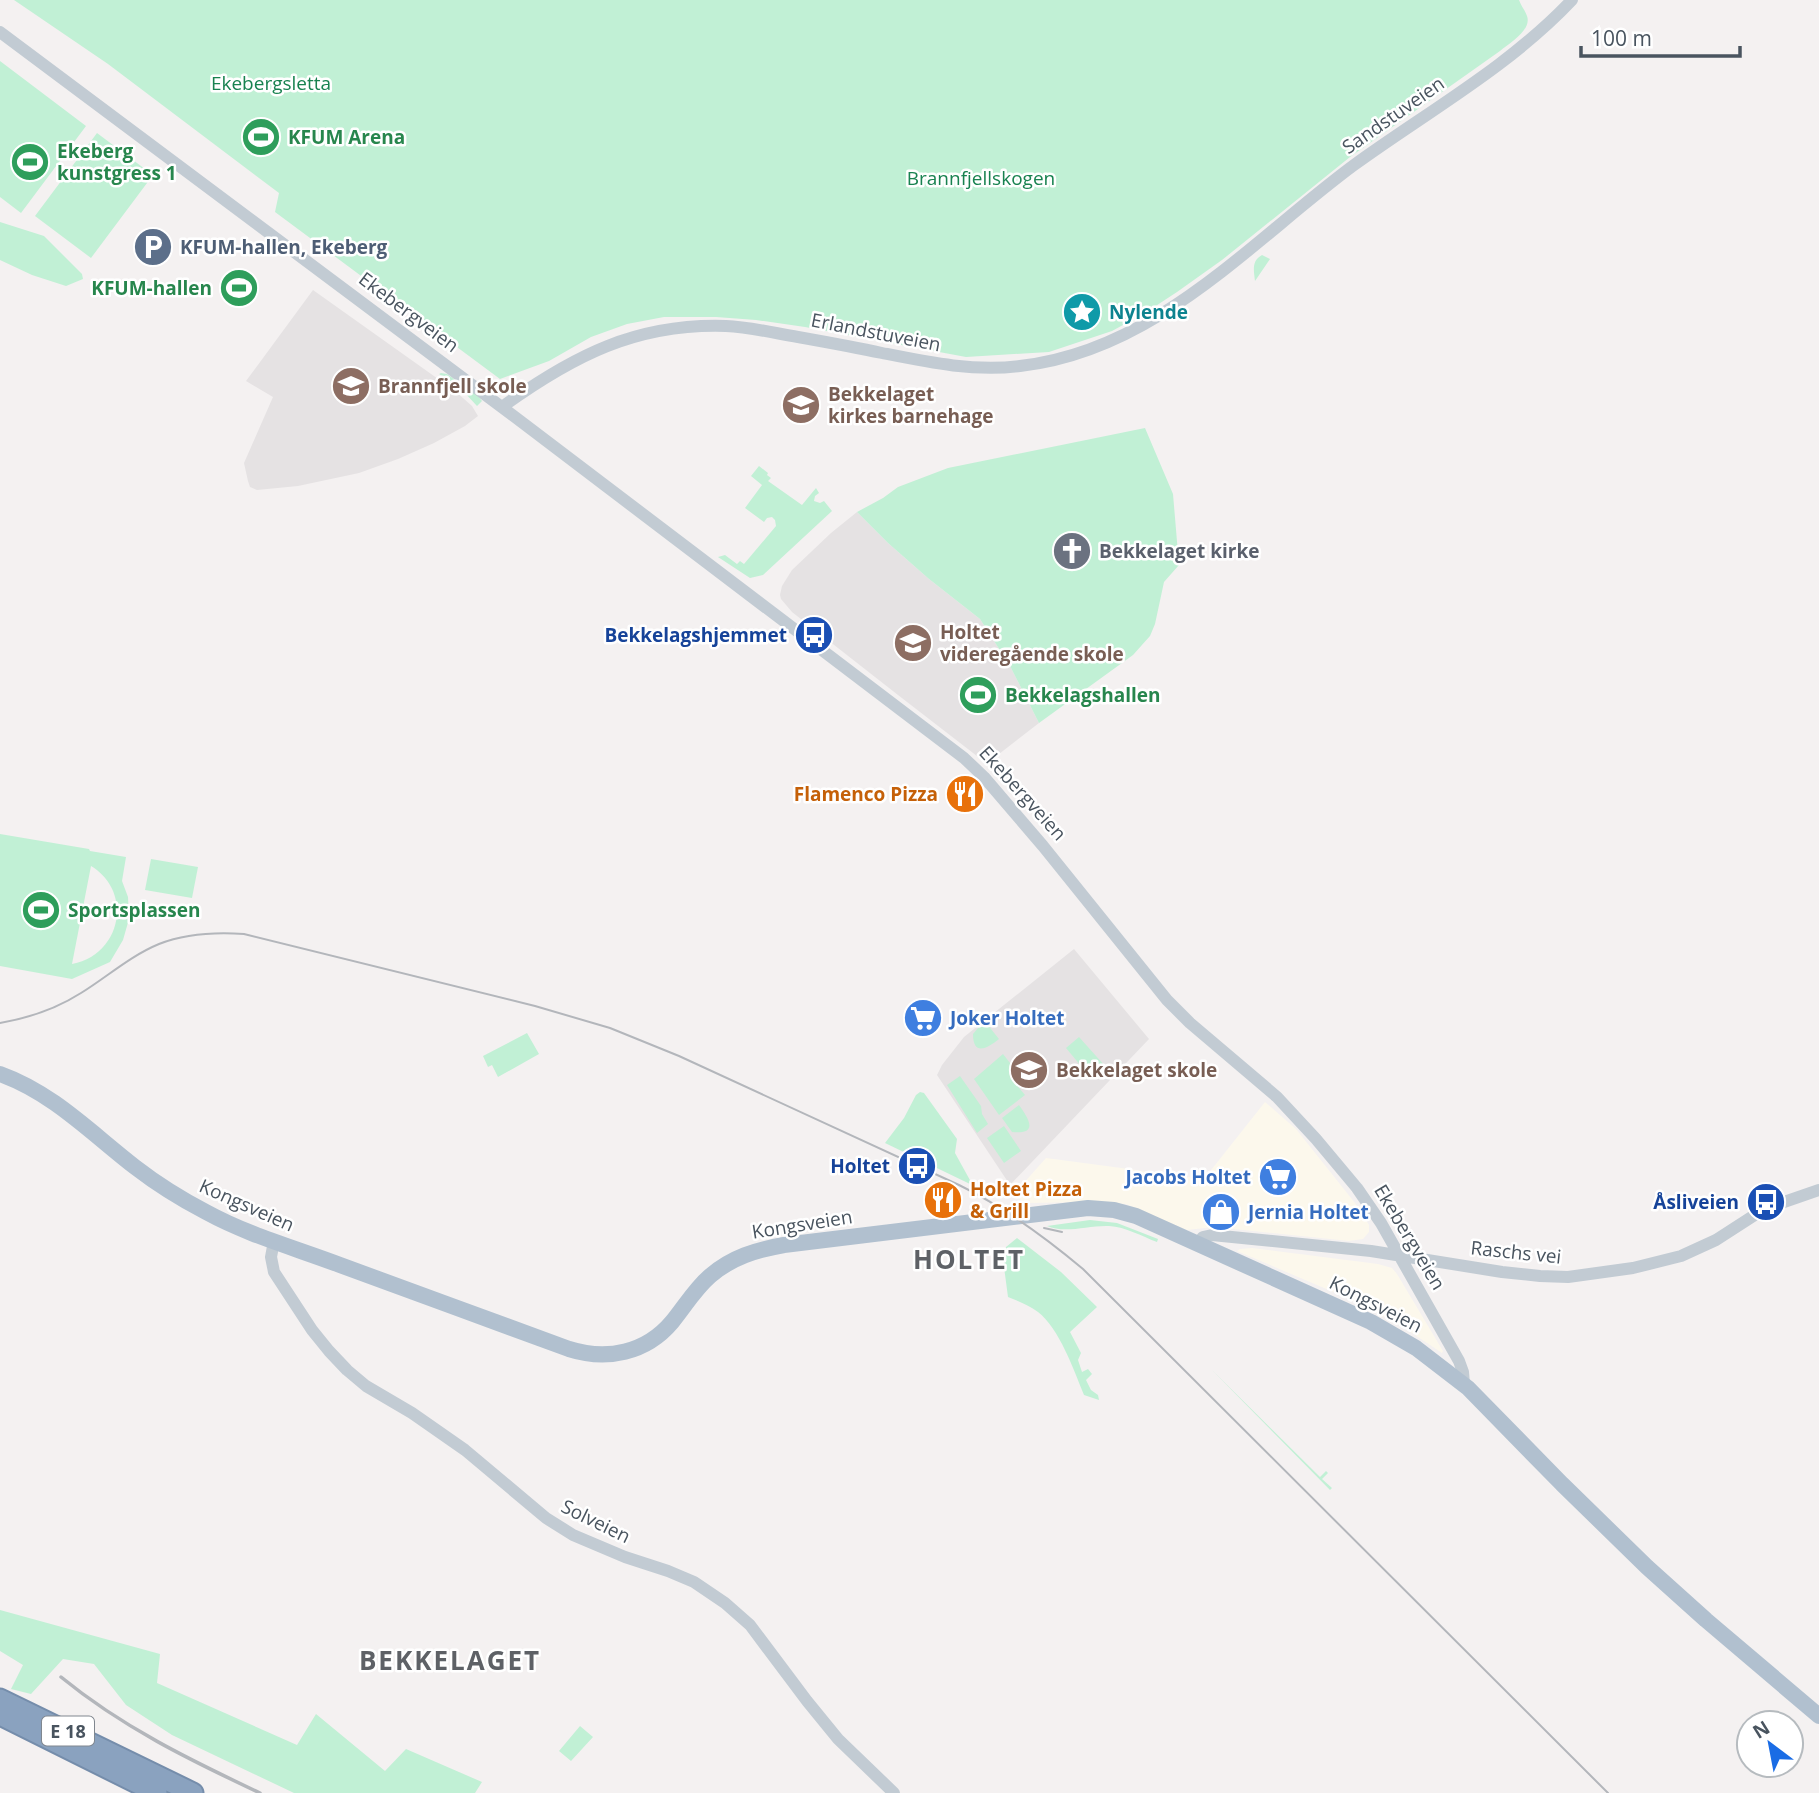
<svg xmlns="http://www.w3.org/2000/svg" width="1819" height="1793" font-family="'Open Sans',sans-serif">
<style>
.commercial{fill:#fcf8ec}
.education{fill:#e5e2e3}
.green{fill:#c1f0d5;fill-rule:evenodd}
.lines{fill:none;stroke-linecap:round;stroke-linejoin:round}
.highway-casing{stroke:#758dab;stroke-width:23}
.minor{stroke:#c2cbd3;stroke-width:12}
.major{stroke:#b1c0cf;stroke-width:16}
.highway{stroke:#8aa2bf;stroke-width:19}
.tram{stroke:#b3b6bb;stroke-width:2}
.rail{stroke:#b3b6bb;stroke-width:3.5}
.labels{text-anchor:middle;dominant-baseline:central;stroke-width:5;stroke-linejoin:round;paint-order:stroke}
.shield{fill:#fff;stroke:#80878f;stroke-width:2}
.shield-label{font-size:18px;font-weight:bold;fill:#49545f}
.park-label{font-size:19px;fill:#188250;stroke:#fff}
.street-label{font-size:19px;fill:#49545f;stroke:#fff}
.leisure-label{font-size:19px;font-weight:bold;fill:#27864d;stroke:#fff;text-anchor:start}
.service-label{font-size:19px;font-weight:bold;fill:#4e5e75;stroke:#fff;text-anchor:start}
.culture-label{font-size:19px;font-weight:bold;fill:#0d838f;stroke:#fff;text-anchor:start}
.education-label{font-size:19px;font-weight:bold;fill:#785e54;stroke:#fff;text-anchor:start}
.worship-label{font-size:19px;font-weight:bold;fill:#5b616d;stroke:#fff;text-anchor:start}
.transit-label{font-size:19px;font-weight:bold;fill:#164399;stroke:#fff;text-anchor:end}
.food-label{font-size:19px;font-weight:bold;fill:#c56008;stroke:#fff;text-anchor:end}
.shop-label{font-size:19px;font-weight:bold;fill:#366cbe;stroke:#fff;text-anchor:start}
.district-label{font-size:26px;font-weight:bold;letter-spacing:2px;fill:#5e6166;stroke:#fff}
</style>
<rect width="100%" height="100%" fill="#f4f1f1"/>
<path class="commercial" d="M 1265,1102 L 1296,1129 L 1355,1203 L 1369,1225 L 1369,1232 L 1363,1239 L 1349,1241 L 1214,1227 L 1187,1230 L 1126,1204 L 1091,1202 L 1026,1203 L 1013,1195 L 1046,1158 L 1204,1179 Z
M 1252,1248 L 1378,1264 L 1392,1268 L 1397,1274 L 1443,1351 L 1442,1353 L 1400,1325 L 1350,1299 L 1237,1251 L 1240,1249 Z"/>
<path class="education" d="M 313,290 L 455,391 L 472,406 L 478,416 L 465,426 L 434,443 L 398,459 L 359,473 L 298,486 L 257,490 L 250,487 L 248,481 L 244,463 L 273,397 L 246,381 Z
M 857,512 L 888,543 L 929,579 L 980,619 L 1010,666 L 1039,723 L 990,761 L 986,763 L 898,695 L 792,612 L 781,599 L 780,595 L 782,586 L 792,570 L 831,533 Z
M 1074,949 L 1149,1039 L 1010,1185 L 937,1075 L 942,1065 L 964,1037 Z"/>
<path class="green" d="M 14,0 L 1519,0 C 1521,6 1525,10 1527,16 C 1532,30 1510,43 1500,51 L 1350,157 L 1222,260 L 1177,292 L 1145,313 L 1112,331 L 1049,352 L 966,357 L 805,327 L 756,320 L 716,317 L 664,317 L 627,324 L 591,337 L 549,361 L 500,379 L 275,212 L 279,193 L 108,64 Z
M 0,61 L 86,126 L 21,213 L 0,197 Z
M 97,133 L 153,175 L 91,258 L 35,216 Z
M 0,222 L 44,236 L 82,274 L 83,279 L 66,286 L 32,275 L 0,260 Z
M 1262,255 L 1270,259 L 1255,281 C 1254,271 1251,261 1262,255 Z
M 441,373 L 447,374 L 478,396 L 482,401 L 477,406 L 464,392 L 439,374 Z
M 1145,428 L 1173,494 L 1179,565 L 1164,582 L 1155,624 L 1150,636 L 1133,655 L 1039,723 L 1010,666 L 980,619 L 929,579 L 888,543 L 857,512 L 883,498 L 898,487 L 948,468 Z
M 759,466 L 768,473 L 767,475 L 771,478 L 768,481 L 802,505 L 816,488 L 819,493 L 815,496 L 814,501 L 820,503 L 824,501 L 832,511 L 763,575 L 750,578 L 718,557 L 725,555 L 737,564 L 740,561 L 744,564 L 776,526 L 775,520 L 772,517 L 767,518 L 764,522 L 745,508 L 762,485 L 751,476 Z
M 0,834 L 89,849 L 90,851 L 126,857 L 122,881 L 128,897 L 129,919 L 123,940 L 110,962 L 72,979 L 0,966 ZM 91,866 C 134,892 121,955 72,964 Z
M 151,859 L 198,867 L 192,898 L 145,890 Z
M 987,1024 L 999,1039 C 988,1048 973,1057 973,1034 L 978,1028 Z
M 527,1033 L 539,1054 L 498,1077 L 492,1065 L 488,1067 L 483,1056 Z
M 1079,1037 L 1105,1066 L 1091,1078 L 1066,1048 Z
M 1003,1054 L 1021,1077 L 1015,1083 L 1025,1095 L 999,1115 L 974,1079 Z
M 960,1076 L 981,1106 L 982,1114 L 988,1124 L 977,1133 L 947,1085 Z
M 920,1092 L 924,1093 L 957,1139 L 955,1153 L 971,1182 L 970,1184 L 885,1143 L 904,1118 L 916,1095 Z
M 1019,1105 C 1029,1119 1039,1135 1012,1132 L 1002,1118 Z
M 1004,1126 L 1021,1151 L 1004,1163 L 987,1138 Z
M 1090,1220 L 1117,1223 L 1158,1239 L 1157,1242 C 1141,1236 1126,1227 1109,1226 C 1089,1225 1065,1234 1047,1226 Z
M 1017,1238 L 1061,1272 L 1097,1307 L 1070,1332 L 1081,1353 L 1078,1360 L 1082,1372 L 1088,1369 L 1092,1374 L 1086,1380 L 1091,1390 L 1098,1395 L 1099,1400 L 1084,1395 C 1074,1370 1059,1328 1038,1312 C 1029,1305 1018,1301 1008,1297 L 1004,1267 L 1006,1247 Z
M 1212,1370 L 1320,1477 L 1326,1471 L 1328,1473 L 1322,1479 L 1332,1488 L 1330,1490 Z
M 0,1610 L 160,1654 L 157,1683 L 297,1745 L 316,1714 L 385,1771 L 406,1749 L 482,1782 L 475,1793 L 294,1793 L 172,1735 L 126,1705 L 94,1664 L 63,1659 L 31,1694 L 11,1689 L 23,1665 L 0,1651 Z
M 580,1726 L 593,1737 L 571,1761 L 559,1751 Z"/>
<g class="lines">
<g class="highway-casing">
<path id="highway" d="M 0,1699 L 193,1793
M 0,1715 L 157,1793"/>
</g>
<path class="minor" d="M 0,32 L 515,417 L 964,758 L 984,777 L 1043,846 L 1167,1000 L 1190,1023 L 1277,1097 L 1316,1139 L 1357,1188 L 1381,1223 L 1459,1361 L 1463,1372 L 1464,1384
M 502,407 C 573,356 636,323 726,326 C 750,327 774,333 798,337 C 826,342 854,347 882,353 C 927,362 974,372 1020,366 C 1156,351 1250,242 1354,165 C 1427,112 1510,66 1572,0
M 274,1241 L 271,1257 L 274,1272 L 312,1330 L 329,1351 L 347,1370 L 366,1386 L 412,1413 L 465,1450 L 546,1518 L 573,1535 L 625,1557 L 668,1571 L 694,1582 L 725,1603 L 750,1625 L 807,1701 L 838,1739 L 894,1793
M 1197,1244 L 1203,1237 L 1212,1235 L 1371,1251 L 1502,1272 L 1540,1276 L 1568,1277 L 1633,1268 L 1681,1256 L 1716,1240 L 1764,1209 L 1819,1190"/>
<path class="major" d="M 0,1074 C 53,1093 91,1133 135,1167 C 157,1184 181,1199 206,1212 C 248,1235 295,1248 340,1265 C 416,1293 493,1321 569,1349 C 607,1361 646,1353 672,1322 C 685,1306 695,1289 710,1276 C 732,1257 756,1250 784,1245 L 1088,1208 L 1114,1210 L 1136,1216 L 1371,1322 L 1416,1348 L 1468,1388 L 1562,1484 L 1647,1567 L 1706,1620 L 1819,1716"/>
<use href="#highway" class="highway"/>
<path class="tram" d="M 0,1023 C 29,1018 56,1009 81,993 C 107,977 130,956 159,944 C 187,933 215,932 244,934 L 535,1006 L 610,1028 L 679,1056 L 959,1185 C 1002,1206 1046,1238 1083,1269 L 1608,1793
M 1044,1228 L 1062,1232"/>
<path class="rail" d="M 61,1677 C 122,1727 190,1760 260,1793"/>
</g>
<defs>
<g id="stadium-disc" transform="scale(2.0125)"><circle r="9.5" fill="#2e9e5b" stroke="#fff"/><path d="M0-5a6.5 5 0 1 0 0 10a6.5 5 0 1 0 0-10ZM-3.5-1.8h7v3.6h-7Z" fill="#fff"/></g>
<g id="parking-disc" transform="scale(2.0125)"><circle r="9.5" fill="#5c6f8a" stroke="#fff"/><path d="M-3.5-5.5H1a3.5 3.5 0 0 1 0 7H-1V5.5H-3.5ZM-1-3.4V-.6H.8a1.4 1.4 0 0 0 0-2.8Z" fill="#fff"/></g>
<g id="sight-disc" transform="scale(2.0125)"><circle r="9.5" fill="#0f9aa8" stroke="#fff"/><path d="M0-6L1.8-2.2L6-1.7L2.9 1.2L3.7 5.4L0 3.3L-3.7 5.4L-2.9 1.2L-6-1.7L-1.8-2.2Z" fill="#fff"/></g>
<g id="school-disc" transform="scale(2.0125)"><circle r="9.5" fill="#8d6e63" stroke="#fff"/><path d="M0-5L7-2L0 1L-7-2ZM-4 1L0 2.5L4 1V4Q0 6-4 4Z" fill="#fff"/></g>
<g id="church-disc" transform="scale(2.0125)"><circle r="9.5" fill="#6b7280" stroke="#fff"/><path d="M-1.2-6h2.4v3.5h3.3v2.4h-3.3V6h-2.4V-.1h-3.3v-2.4h3.3Z" fill="#fff"/></g>
<g id="bus-disc" transform="scale(2.0125)"><circle r="9.5" fill="#1a4fb4" stroke="#fff"/><path d="M-5-6H5V4H4V6H2V4H-2V6H-4V4H-5ZM-3.5-4V0h7V-4ZM-3.5 1.2v1.5H-2V1.2ZM2 1.2v1.5H3.5V1.2Z" fill="#fff"/></g>
<g id="restaurant-disc" transform="scale(2.0125)"><circle r="9.5" fill="#e8710a" stroke="#fff"/><path d="M-5-6h1v4h1v-4h1v4h1v-4h1v5L-1.5 .5V6h-2V.5L-5-1ZM5-6V6H3V1.5H1.5Q1.5-4 5-6Z" fill="#fff"/></g>
<g id="supermarket-disc" transform="scale(2.0125)"><circle r="9.5" fill="#3f7fe0" stroke="#fff"/><path d="M-6-5.5h2.5l.6 2H6L4.5 2H-2.5L-4.4-4H-6ZM-1.5 3.2a1.3 1.3 0 1 0 .1 0ZM3 3.2a1.3 1.3 0 1 0 .1 0Z" fill="#fff"/></g>
<g id="shop-disc" transform="scale(2.0125)"><circle r="9.5" fill="#3f7fe0" stroke="#fff"/><path d="M-5-2.5h2.3a2.7 3.5 0 0 1 5.4 0H5L5.5 6h-11ZM-1.5-2.5h3a1.5 2.3 0 0 0-3 0Z" fill="#fff"/></g>
</defs>
<g fill-rule="evenodd">
<use href="#stadium-disc" x="261" y="137"/>
<use href="#stadium-disc" x="30" y="162"/>
<use href="#parking-disc" x="153" y="247"/>
<use href="#stadium-disc" x="239" y="288"/>
<use href="#sight-disc" x="1082" y="312"/>
<use href="#school-disc" x="351" y="386"/>
<use href="#school-disc" x="801" y="405"/>
<use href="#church-disc" x="1072" y="551"/>
<use href="#bus-disc" x="814" y="635"/>
<use href="#school-disc" x="913" y="643"/>
<use href="#stadium-disc" x="978" y="695"/>
<use href="#restaurant-disc" x="965" y="794"/>
<use href="#stadium-disc" x="41" y="910"/>
<use href="#supermarket-disc" x="923" y="1018"/>
<use href="#school-disc" x="1029" y="1070"/>
<use href="#bus-disc" x="917" y="1166"/>
<use href="#supermarket-disc" x="1278" y="1177"/>
<use href="#restaurant-disc" x="943" y="1200"/>
<use href="#bus-disc" x="1766" y="1202"/>
<use href="#shop-disc" x="1221" y="1212"/>
</g>
<g class="labels">
<rect class="shield" x="42" y="1716.5" width="52" height="29" rx="5"/>
<g class="shield-label">
<text x="68" y="1731">E 18</text>
</g>
<g class="park-label">
<text x="271" y="83">Ekebergsletta</text>
<text x="981" y="178">Brannfjellskogen</text>
</g>
<g class="street-label">
<text transform="translate(1393 115) rotate(-35)">Sandstuveien</text>
<text transform="translate(409 312) rotate(37)">Ekebergveien</text>
<text transform="translate(876 332) rotate(11)">Erlandstuveien</text>
<text transform="translate(1023 793) rotate(48)">Ekebergveien</text>
<text transform="translate(247 1205) rotate(24)">Kongsveien</text>
<text transform="translate(802 1224) rotate(-9)">Kongsveien</text>
<text transform="translate(1410 1237) rotate(59)">Ekebergveien</text>
<text transform="translate(1516 1252) rotate(6)">Raschs vei</text>
<text transform="translate(1376 1304) rotate(27)">Kongsveien</text>
<text transform="translate(596 1521) rotate(26)">Solveien</text>
</g>
<g class="leisure-label">
<text x="288" y="137">KFUM Arena</text>
<text x="57" y="151">Ekeberg<tspan x="57" dy="22">kunstgress 1</tspan></text>
<text x="212" y="288" text-anchor="end">KFUM-hallen</text>
<text x="1005" y="695">Bekkelagshallen</text>
<text x="68" y="910">Sportsplassen</text>
</g>
<g class="service-label">
<text x="180" y="247">KFUM-hallen, Ekeberg</text>
</g>
<g class="culture-label">
<text x="1109" y="312">Nylende</text>
</g>
<g class="education-label">
<text x="378" y="386">Brannfjell skole</text>
<text x="828" y="394">Bekkelaget<tspan x="828" dy="22">kirkes barnehage</tspan></text>
<text x="940" y="632">Holtet<tspan x="940" dy="22">videregående skole</tspan></text>
<text x="1056" y="1070">Bekkelaget skole</text>
</g>
<g class="worship-label">
<text x="1099" y="551">Bekkelaget kirke</text>
</g>
<g class="transit-label">
<text x="787" y="635">Bekkelagshjemmet</text>
<text x="890" y="1166">Holtet</text>
<text x="1739" y="1202">Åsliveien</text>
</g>
<g class="food-label">
<text x="938" y="794">Flamenco Pizza</text>
<text x="970" y="1189" text-anchor="start">Holtet Pizza<tspan x="970" dy="22">&amp; Grill</tspan></text>
</g>
<g class="shop-label">
<text x="950" y="1018">Joker Holtet</text>
<text x="1251" y="1177" text-anchor="end">Jacobs Holtet</text>
<text x="1248" y="1212">Jernia Holtet</text>
</g>
<g class="district-label">
<text x="969" y="1259">HOLTET</text>
<text x="450" y="1660">BEKKELAGET</text>
</g>
</g>
<g transform="translate(1770 1744) rotate(328)"><circle r="33" fill="#ffffff" stroke="#b6bbbf" stroke-width="2"/>
<path d="M0-5L12 26L0 18L-12 26Z" fill="#1a6ce5"/>
<text y="-10" font-size="19" font-weight="bold" text-anchor="middle" fill="#49545f">N</text>
</g>
<path d="M1581 46v10h159v-10" fill="none" stroke="#49545f" stroke-width="3.5"/>
<text x="1591" y="46" font-size="21" fill="#49545f" stroke="#ffffff" stroke-width="5" paint-order="stroke">100 m</text>
</svg>
